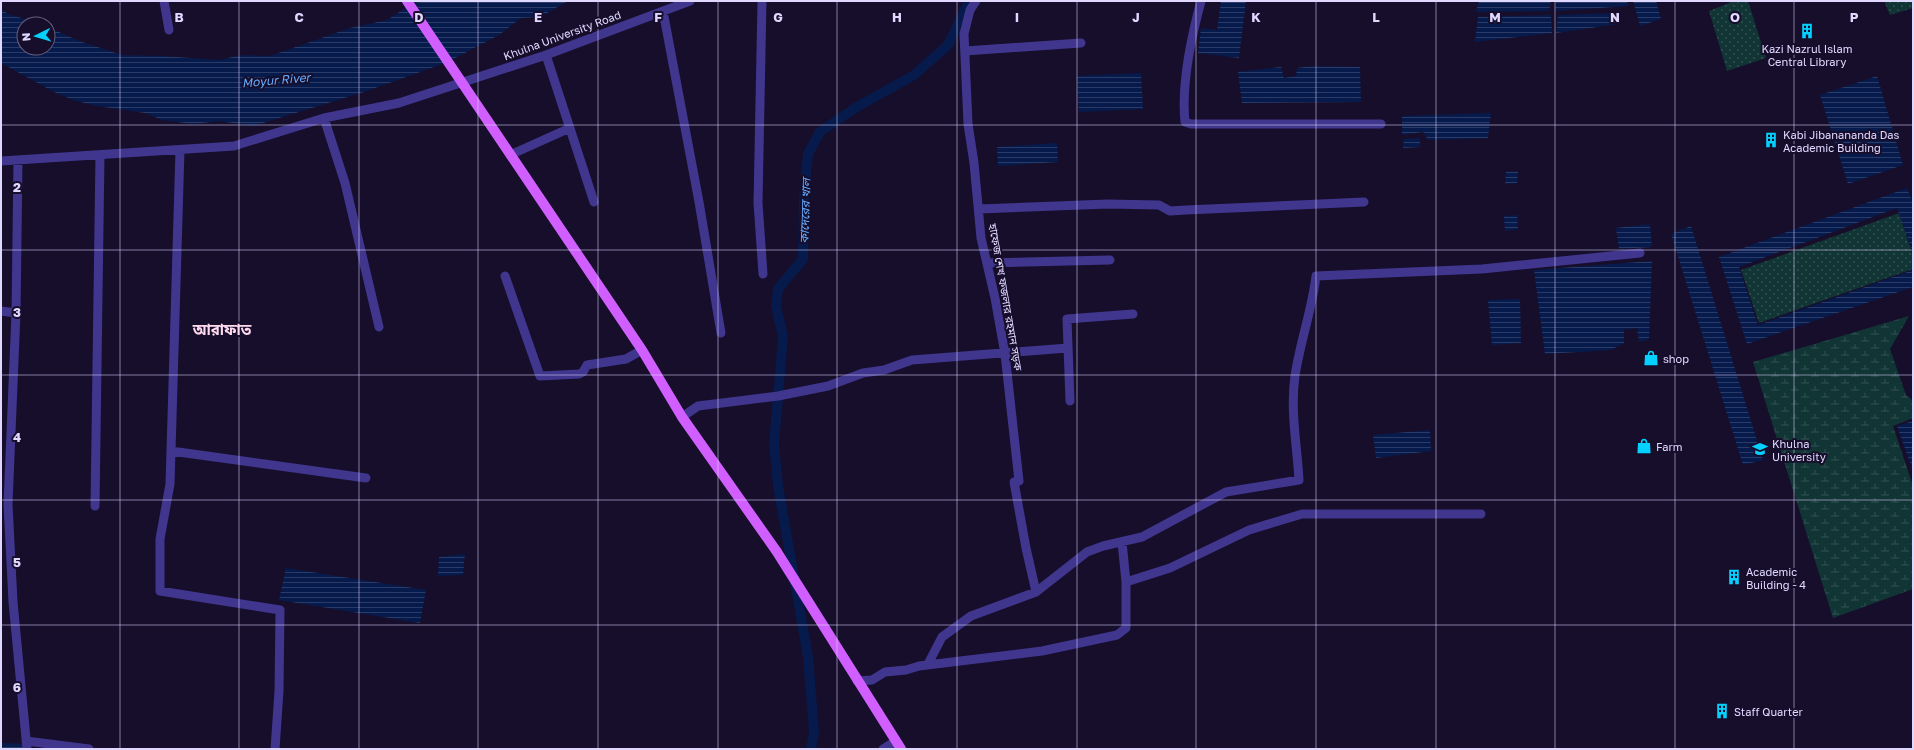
<svg xmlns="http://www.w3.org/2000/svg" width="1914" height="750" font-family="'Golos Text','Noto Sans Bengali',sans-serif">
<style>
.green{fill:url(#green-dots)}
.wetland{fill:url(#wetland-marsh)}
.water{fill:url(#water-rules)}
.lines{fill:none;stroke-linecap:round;stroke-linejoin:round}
.canal{stroke:#061a4c;stroke-width:10}
.minor{stroke:#40368e;stroke-width:9}
.primary{stroke:#d15fff;stroke-width:10}
.grid{fill:none;stroke:#e0d8ff;stroke-width:1;stroke-opacity:0.55}
.labels{text-anchor:middle;dominant-baseline:central;stroke-width:4;stroke-linejoin:round;paint-order:stroke}
.street-label{font-size:11px;fill:#e0d8ff;stroke:#160e2b}
.poi-label{font-size:11px;fill:#e0d8ff;stroke:#160e2b;text-anchor:start}
.water-label{font-size:12px;font-style:italic;fill:#66abff;stroke:#160e2b}
.district-label{font-size:15px;font-weight:bold;fill:#ffdaee;stroke:#160e2b}
.grid-label{font-size:13px;text-anchor:middle;font-weight:bold;fill:#e0d8ff;stroke:#160e2b;stroke-width:4;stroke-linejoin:round;paint-order:stroke}
</style>
<defs>
<pattern id="green-dots" width="8" height="8" patternUnits="userSpaceOnUse"><rect width="8" height="8" fill="#113435"/><path d="M2 2h.1M6 6h.1" fill="none" stroke="#335153" stroke-width="1.8" stroke-linecap="round"/></pattern>
<pattern id="wetland-marsh" width="20" height="14" patternUnits="userSpaceOnUse"><rect width="20" height="14" fill="#113435"/><path d="M1 5h8M5 5V1M11 12h8M15 12V8" fill="none" stroke="#335153"/></pattern>
<pattern id="water-rules" width="6" height="5" patternUnits="userSpaceOnUse"><rect width="6" height="5" fill="#061a4c"/><path d="M0 2.5h6" fill="none" stroke="#2a3b67"/></pattern>
</defs>
<rect width="100%" height="100%" fill="#160e2b"/>
<path class="green" d="M 1734,1 L 1748,1 L 1766,58 L 1727,71 L 1709,11 Z
M 1884,1 L 1913,1 L 1913,8 L 1890,15 Z
M 1899,213 L 1913,256 L 1913,269 L 1759,323 L 1741,270 Z"/>
<path class="wetland" d="M 1909,316 L 1890,349 L 1906,395 L 1913,401 L 1913,418 L 1893,426 L 1913,486 L 1913,589 L 1833,618 L 1753,362 Z"/>
<path class="water" d="M 429,1 L 568,1 L 540,17 L 521,18 L 499,35 L 448,62 L 364,92 L 253,126 L 219,121 L 193,124 L 162,120 L 145,113 L 97,106 L 73,100 L 54,92 L 1,63 L 1,9 L 8,14 L 41,24 L 24,24 L 24,48 L 48,48 L 48,27 L 79,41 L 122,55 L 162,56 L 220,60 L 240,55 L 270,56 L 350,28 L 387,20 L 413,3 Z
M 1221,1 L 1246,1 L 1239,58 L 1198,53 L 1201,28 L 1217,30 Z
M 1479,1 L 1551,1 L 1549,11 L 1476,12 Z
M 1556,1 L 1627,1 L 1629,6 L 1555,11 Z
M 1633,1 L 1656,1 L 1661,19 L 1640,26 Z
M 1617,13 L 1618,24 L 1556,33 L 1558,15 Z
M 1551,15 L 1552,33 L 1475,42 L 1478,17 Z
M 1313,66 L 1360,67 L 1361,102 L 1242,103 L 1238,72 L 1281,67 L 1284,78 L 1296,76 L 1297,68 Z
M 1141,73 L 1143,109 L 1079,112 L 1077,76 Z
M 1877,76 L 1903,165 L 1848,184 L 1820,95 Z
M 1491,113 L 1488,138 L 1428,140 L 1423,132 L 1402,135 L 1402,116 Z
M 1420,138 L 1420,147 L 1403,148 L 1404,139 Z
M 1057,143 L 1058,162 L 998,166 L 997,147 Z
M 1518,171 L 1517,183 L 1505,184 L 1506,172 Z
M 1907,188 L 1913,203 L 1913,253 L 1897,208 L 1739,267 L 1758,325 L 1913,270 L 1913,287 L 1747,344 L 1719,257 Z
M 1517,215 L 1518,229 L 1505,231 L 1504,216 Z
M 1650,224 L 1652,247 L 1619,249 L 1616,228 Z
M 1691,226 L 1763,460 L 1743,465 L 1671,234 Z
M 1652,261 L 1649,339 L 1639,342 L 1637,328 L 1624,330 L 1624,343 L 1611,350 L 1545,354 L 1534,270 Z
M 1520,299 L 1521,343 L 1492,345 L 1488,300 Z
M 1913,421 L 1913,471 L 1897,426 Z
M 1430,430 L 1431,451 L 1376,458 L 1373,435 Z
M 465,554 L 463,575 L 438,576 L 439,557 Z
M 286,568 L 426,590 L 420,623 L 279,600 Z
M 1,743 L 26,744 L 26,749 L 1,749 Z"/>
<g class="lines">
<path class="canal" d="M 811,749 L 814,732 L 808,657 L 778,486 L 774,444 L 783,337 L 776,306 L 778,289 L 803,259 L 804,198 L 808,154 L 820,132 L 855,108 L 914,75 L 948,45 L 969,1"/>
<path class="minor" d="M 164,1 L 169,30
M 762,1 L 758,203 L 763,274
M 976,1 L 970,10 L 964,34 L 968,124 L 974,163 L 981,238 L 995,298 L 1005,354 L 1019,481 L 1014,482 L 1026,548 L 1036,592
M 1201,1 C 1191,38 1181,84 1185,122 L 1191,124 L 1381,124
M 663,11 L 699,202 L 721,333
M 965,51 L 1081,43
M 546,55 L 594,202
M 324,118 L 345,183 L 379,327
M 180,150 L 170,484 L 160,539 L 160,591 L 280,610 L 279,691 L 275,749
M 510,155 L 570,128
M 18,160 L 16,313 L 8,504 L 13,602 L 27,749
M 1,161 L 234,146 L 324,118 L 399,103 L 546,55 L 690,1
M 979,209 L 1108,204 L 1159,205 L 1170,211 L 1186,210 L 1364,202
M 987,263 L 1110,260
M 505,276 L 540,376 L 579,374 L 583,372 L 587,365 L 626,359 L 642,350
M 1,311 L 16,313
M 1070,401 L 1067,319 L 1133,314
M 682,417 L 698,406 L 778,396 L 828,386 L 863,373 L 884,370 L 912,360 L 1068,348
M 171,451 L 366,478
M 95,506 L 100,155
M 1122,542 L 1126,582
M 928,664 L 942,637 L 971,616 L 1036,592 L 1087,552 L 1103,546 L 1142,537 L 1226,492 L 1299,480 C 1297,445 1290,410 1295,376 C 1300,342 1312,310 1316,276 L 1482,269 L 1640,253
M 857,681 L 872,680 L 885,672 L 906,670 L 919,666 L 1042,651 L 1117,635 L 1126,628 L 1126,582 L 1170,568 L 1249,530 L 1302,514 L 1481,514
M 26,741 L 89,749
M 883,749 L 896,741"/>
<path class="primary" d="M 407,1 L 642,350 L 682,417 L 777,552 L 901,749"/>
</g>
<path class="grid" d="M 120,1 L 120,749M 239,1 L 239,749M 359,1 L 359,749M 478,1 L 478,749M 598,1 L 598,749M 718,1 L 718,749M 837,1 L 837,749M 957,1 L 957,749M 1077,1 L 1077,749M 1196,1 L 1196,749M 1316,1 L 1316,749M 1436,1 L 1436,749M 1555,1 L 1555,749M 1675,1 L 1675,749M 1794,1 L 1794,749M 1,125 L 1913,125M 1,250 L 1913,250M 1,375 L 1913,375M 1,500 L 1913,500M 1,625 L 1913,625"/>
<defs>
<g id="building-bare" transform="scale(1.2)"><path d="M-4-6H4V6H1V3H-1V6H-4ZM-2.5-4.3h1.7v1.8h-1.7ZM.8-4.3h1.7v1.8H.8ZM-2.5-1h1.7V.8h-1.7ZM.8-1h1.7V.8H.8Z" fill="#04d1ff" stroke="#160e2b" stroke-width="2.5" paint-order="stroke"/></g>
<g id="shop-bare" transform="scale(1.2)"><path d="M-5-2.5h2.3a2.7 3.5 0 0 1 5.4 0H5L5.5 6h-11ZM-1.5-2.5h3a1.5 2.3 0 0 0-3 0Z" fill="#04d1ff" stroke="#160e2b" stroke-width="2.5" paint-order="stroke"/></g>
<g id="university-bare" transform="scale(1.2)"><path d="M0-5L7-2L0 1L-7-2ZM-4 1L0 2.5L4 1V4Q0 6-4 4Z" fill="#04d1ff" stroke="#160e2b" stroke-width="2.5" paint-order="stroke"/></g>
</defs>
<g fill-rule="evenodd">
<use href="#building-bare" x="1807" y="31"/>
<use href="#building-bare" x="1771" y="140"/>
<use href="#shop-bare" x="1651" y="358"/>
<use href="#shop-bare" x="1644" y="446"/>
<use href="#university-bare" x="1760" y="449"/>
<use href="#building-bare" x="1734" y="577"/>
<use href="#building-bare" x="1722" y="711"/>
</g>
<g class="labels">
<g class="street-label">
<text transform="translate(562 35) rotate(-20)">Khulna University Road</text>
<text transform="translate(1006 297) rotate(80)">হাফেজ শেখ ফজলার রহমান সড়ক</text>
</g>
<g class="poi-label">
<text x="1807" y="48" text-anchor="middle">Kazi Nazrul Islam<tspan x="1807" dy="13">Central Library</tspan></text>
<text x="1783" y="134">Kabi Jibanananda Das<tspan x="1783" dy="13">Academic Building</tspan></text>
<text x="1663" y="358">shop</text>
<text x="1772" y="443">Khulna<tspan x="1772" dy="13">University</tspan></text>
<text x="1656" y="446">Farm</text>
<text x="1746" y="571">Academic<tspan x="1746" dy="13">Building - 4</tspan></text>
<text x="1734" y="711">Staff Quarter</text>
</g>
<g class="water-label">
<text transform="translate(276 80) rotate(-5)">Moyur River</text>
<text transform="translate(805 211) rotate(-88)">কাদেরের খাল</text>
</g>
<g class="district-label">
<text x="222" y="329">আরাফাত</text>
</g>
</g>
<g class="grid-label">
<text x="179" y="22">B</text>
<text x="299" y="22">C</text>
<text x="419" y="22">D</text>
<text x="538" y="22">E</text>
<text x="658" y="22">F</text>
<text x="778" y="22">G</text>
<text x="897" y="22">H</text>
<text x="1017" y="22">I</text>
<text x="1136" y="22">J</text>
<text x="1256" y="22">K</text>
<text x="1376" y="22">L</text>
<text x="1495" y="22">M</text>
<text x="1615" y="22">N</text>
<text x="1735" y="22">O</text>
<text x="1854" y="22">P</text>
<text x="17" y="192">2</text>
<text x="17" y="317">3</text>
<text x="17" y="442">4</text>
<text x="17" y="567">5</text>
<text x="17" y="692">6</text>
</g>
<rect width="1914" height="750" fill="none" stroke="#e0d8ff" stroke-width="4"/>
<g transform="translate(36 36) rotate(265)"><circle r="19" fill="#160e2b" stroke="#675f80"/>
<path d="M0-3L7 15L0 10L-7 15Z" fill="#04d1ff"/>
<text y="-6" font-size="11" font-weight="bold" text-anchor="middle" fill="#e0d8ff">N</text>
</g>
</svg>
